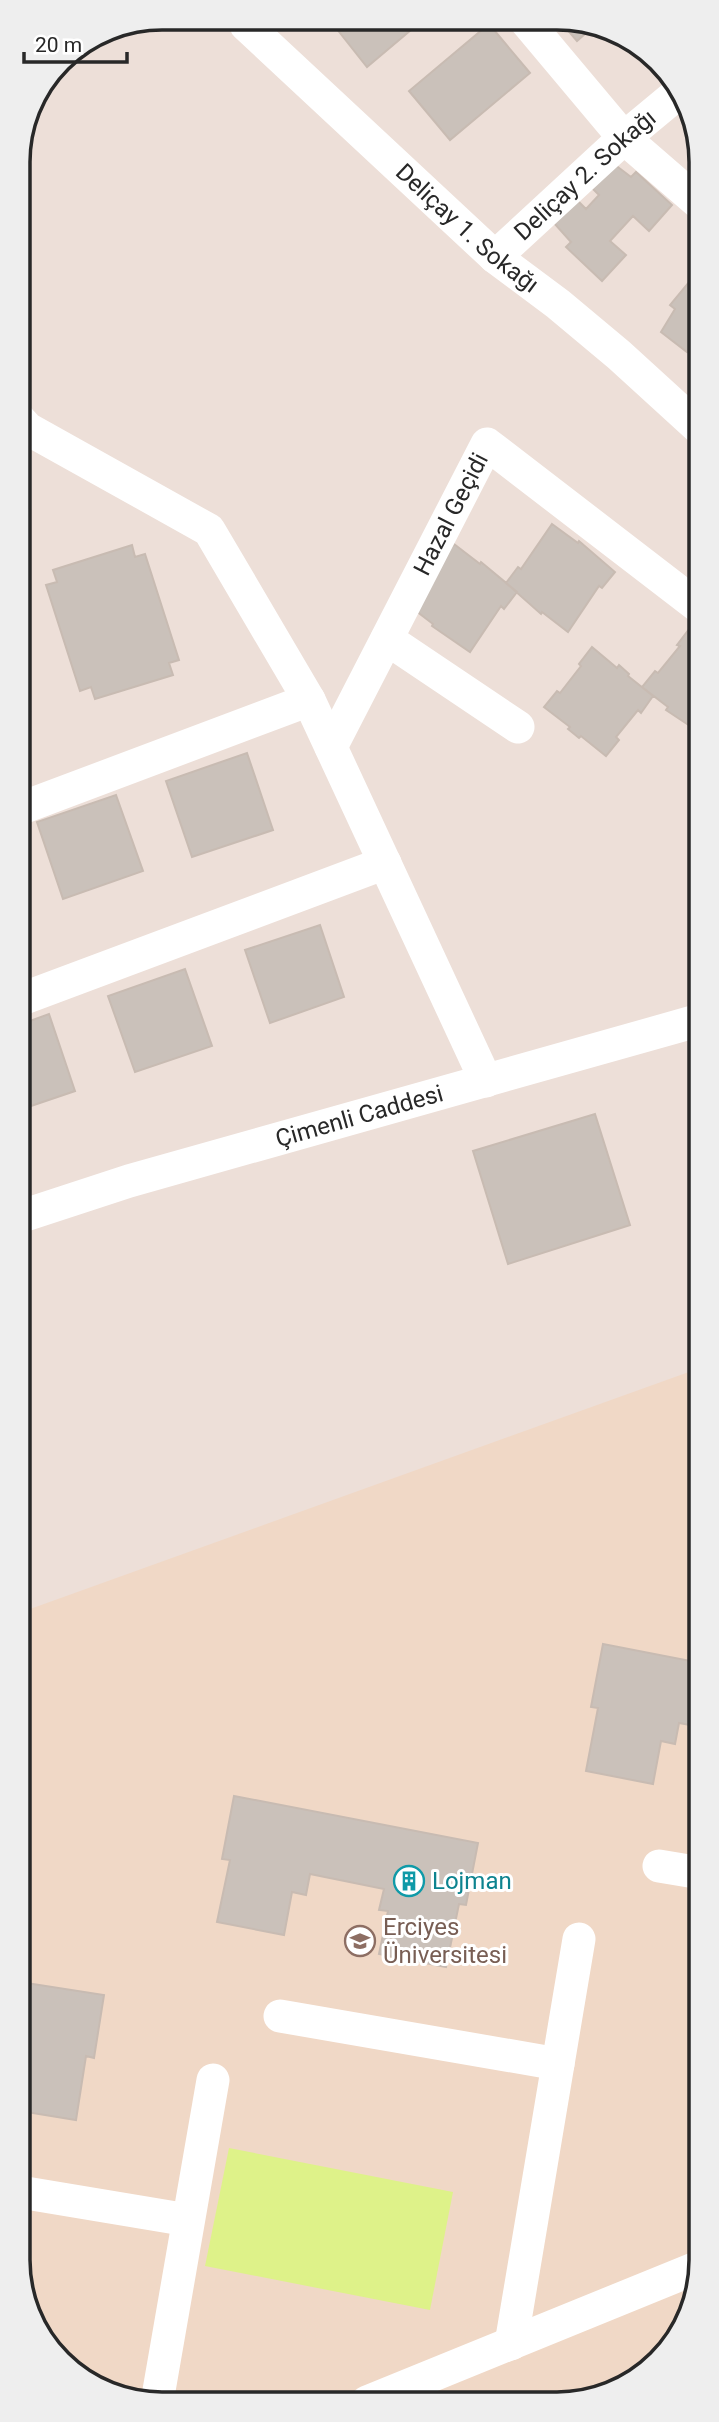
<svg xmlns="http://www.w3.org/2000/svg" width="719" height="2422" font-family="Roboto,sans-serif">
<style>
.education{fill:#f0d8c6}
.pitch{fill:#def289}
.building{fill:#cac1ba;stroke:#c8bbb2;stroke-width:2}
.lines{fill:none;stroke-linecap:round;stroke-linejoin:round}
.minor{stroke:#fff;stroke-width:33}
.labels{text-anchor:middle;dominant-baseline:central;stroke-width:6;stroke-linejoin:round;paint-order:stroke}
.street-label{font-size:24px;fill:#282828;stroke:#fff}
.culture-label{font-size:24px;fill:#0d838f;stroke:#fff;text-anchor:start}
.education-label{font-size:24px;fill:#785e54;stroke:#fff;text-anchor:start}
.rim{fill:none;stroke:#282828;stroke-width:3.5}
</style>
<rect width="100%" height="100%" fill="#eddfd8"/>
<path class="education" d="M 700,1368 L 701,2269 L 666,2355 L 585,2402 L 133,2402 L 59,2362 L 20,2288 L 19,1613 Z"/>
<path class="pitch" d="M 229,2148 L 453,2192 L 430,2310 L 205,2266 Z"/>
<path class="building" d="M 329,19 L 424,19 L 367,67 Z
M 559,20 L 586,20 L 595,25 L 577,41 Z
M 489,24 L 530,73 L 450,140 L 409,91 Z
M 610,161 L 631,177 L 636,172 L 672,205 L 649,231 L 633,216 L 610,241 L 626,255 L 602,281 L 566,247 L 571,242 L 554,223 L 576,199 L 586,209 L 599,195 L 589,185 Z
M 699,270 L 699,343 L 696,341 L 687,352 L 661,332 L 675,309 L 670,305 Z
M 552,524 L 578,543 L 579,541 L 615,572 L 602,588 L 599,586 L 568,632 L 542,612 L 541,614 L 506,583 L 518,567 L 521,569 Z
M 454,544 L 480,564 L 481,562 L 517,592 L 504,609 L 501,606 L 470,652 L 432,626 L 433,624 L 407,604 Z
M 132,545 L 135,557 L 145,554 L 179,660 L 169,663 L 173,675 L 95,699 L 91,687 L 80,691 L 46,585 L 57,582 L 53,570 Z
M 690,628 L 699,635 L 699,732 L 666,710 L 668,707 L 642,687 L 655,671 L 658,673 L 680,646 L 677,645 Z
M 592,647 L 617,668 L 619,665 L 629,674 L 628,676 L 653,696 L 641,713 L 638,710 L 616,737 L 619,740 L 606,756 L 581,736 L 579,738 L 568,729 L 570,727 L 544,707 L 557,691 L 560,693 L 581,666 L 579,664 Z
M 18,671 L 30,711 L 18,714 Z
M 247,753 L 273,830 L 192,857 L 166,781 Z
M 116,795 L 143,871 L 63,899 L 37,822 Z
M 320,925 L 344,997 L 270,1023 L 245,950 Z
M 185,969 L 212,1046 L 135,1072 L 108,996 Z
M 49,1014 L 75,1091 L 19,1110 L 19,1025 Z
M 595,1114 L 630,1225 L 508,1264 L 473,1151 Z
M 603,1644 L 701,1663 L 701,1727 L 679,1723 L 675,1744 L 661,1741 L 653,1784 L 586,1771 L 598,1708 L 591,1707 Z
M 234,1796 L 478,1843 L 466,1905 L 459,1904 L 446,1967 L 379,1954 L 388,1911 L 379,1910 L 384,1889 L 310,1874 L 306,1895 L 292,1892 L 284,1935 L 217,1922 L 230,1860 L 222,1859 Z
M 20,1982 L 104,1995 L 94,2058 L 86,2056 L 76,2120 L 20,2111 Z"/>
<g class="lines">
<g class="minor">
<path id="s1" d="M 244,18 L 246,25 L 495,257 L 558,304 L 619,355 L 699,428"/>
<path d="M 525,20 L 624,138 L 699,203"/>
<path id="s2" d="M 495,257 L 624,138 L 677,94"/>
<path d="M 18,418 L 28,429 L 209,530 L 309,700 L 486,1081"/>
<path d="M 387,639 L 518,727"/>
<path id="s3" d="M 331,747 L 487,444 L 699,607"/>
<path d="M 19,809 L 309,700"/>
<path d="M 19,1000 L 385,863"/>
<path id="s4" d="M 19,1217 L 129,1181 L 700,1020"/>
<path d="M 659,1866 L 701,1873"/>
<path d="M 280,2016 L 558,2064"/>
<path d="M 20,2192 L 188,2220"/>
<path d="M 511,2344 L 579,1939"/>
<path d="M 157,2402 L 213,2080"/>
<path d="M 367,2402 L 701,2266"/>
</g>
</g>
<defs>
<g id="building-ring" transform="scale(1.575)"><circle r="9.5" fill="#fff" stroke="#0f9aa8" stroke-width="1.5"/><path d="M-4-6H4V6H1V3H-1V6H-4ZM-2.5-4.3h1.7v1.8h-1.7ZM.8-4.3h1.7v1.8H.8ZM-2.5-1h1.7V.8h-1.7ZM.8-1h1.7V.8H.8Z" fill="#0f9aa8"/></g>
<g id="university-ring" transform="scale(1.575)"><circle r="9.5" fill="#fff" stroke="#8d6e63" stroke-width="1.5"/><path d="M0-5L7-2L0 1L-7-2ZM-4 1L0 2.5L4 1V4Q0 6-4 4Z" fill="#8d6e63"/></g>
</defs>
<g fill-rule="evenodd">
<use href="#building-ring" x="409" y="1881"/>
<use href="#university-ring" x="360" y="1941"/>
</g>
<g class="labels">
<g class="street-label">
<text stroke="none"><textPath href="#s2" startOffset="122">Deliçay 2. Sokağı</textPath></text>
<text stroke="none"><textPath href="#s1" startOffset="308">Deliçay 1. Sokağı</textPath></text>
<text stroke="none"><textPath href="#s3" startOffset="262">Hazal Geçidi</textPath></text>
<text stroke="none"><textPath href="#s4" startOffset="355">Çimenli Caddesi</textPath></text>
</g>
<g class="culture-label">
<text x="432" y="1881">Lojman</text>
</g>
<g class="education-label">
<text x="383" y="1927">Erciyes<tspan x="383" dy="28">Üniversitesi</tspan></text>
</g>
</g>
<path d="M0 0H719V2422H0ZM162 30H557A132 132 0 0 1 689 162V2260A132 132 0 0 1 557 2392H162A132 132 0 0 1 30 2260V162A132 132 0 0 1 162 30Z" fill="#eee" fill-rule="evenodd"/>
<path class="rim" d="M162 30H557A132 132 0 0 1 689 162V2260A132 132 0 0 1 557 2392H162A132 132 0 0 1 30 2260V162A132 132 0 0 1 162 30Z"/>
<path d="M24 52v10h103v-10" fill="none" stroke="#282828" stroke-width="3.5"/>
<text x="35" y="52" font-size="21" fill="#282828" stroke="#ffffff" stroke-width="5" paint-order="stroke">20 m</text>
</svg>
